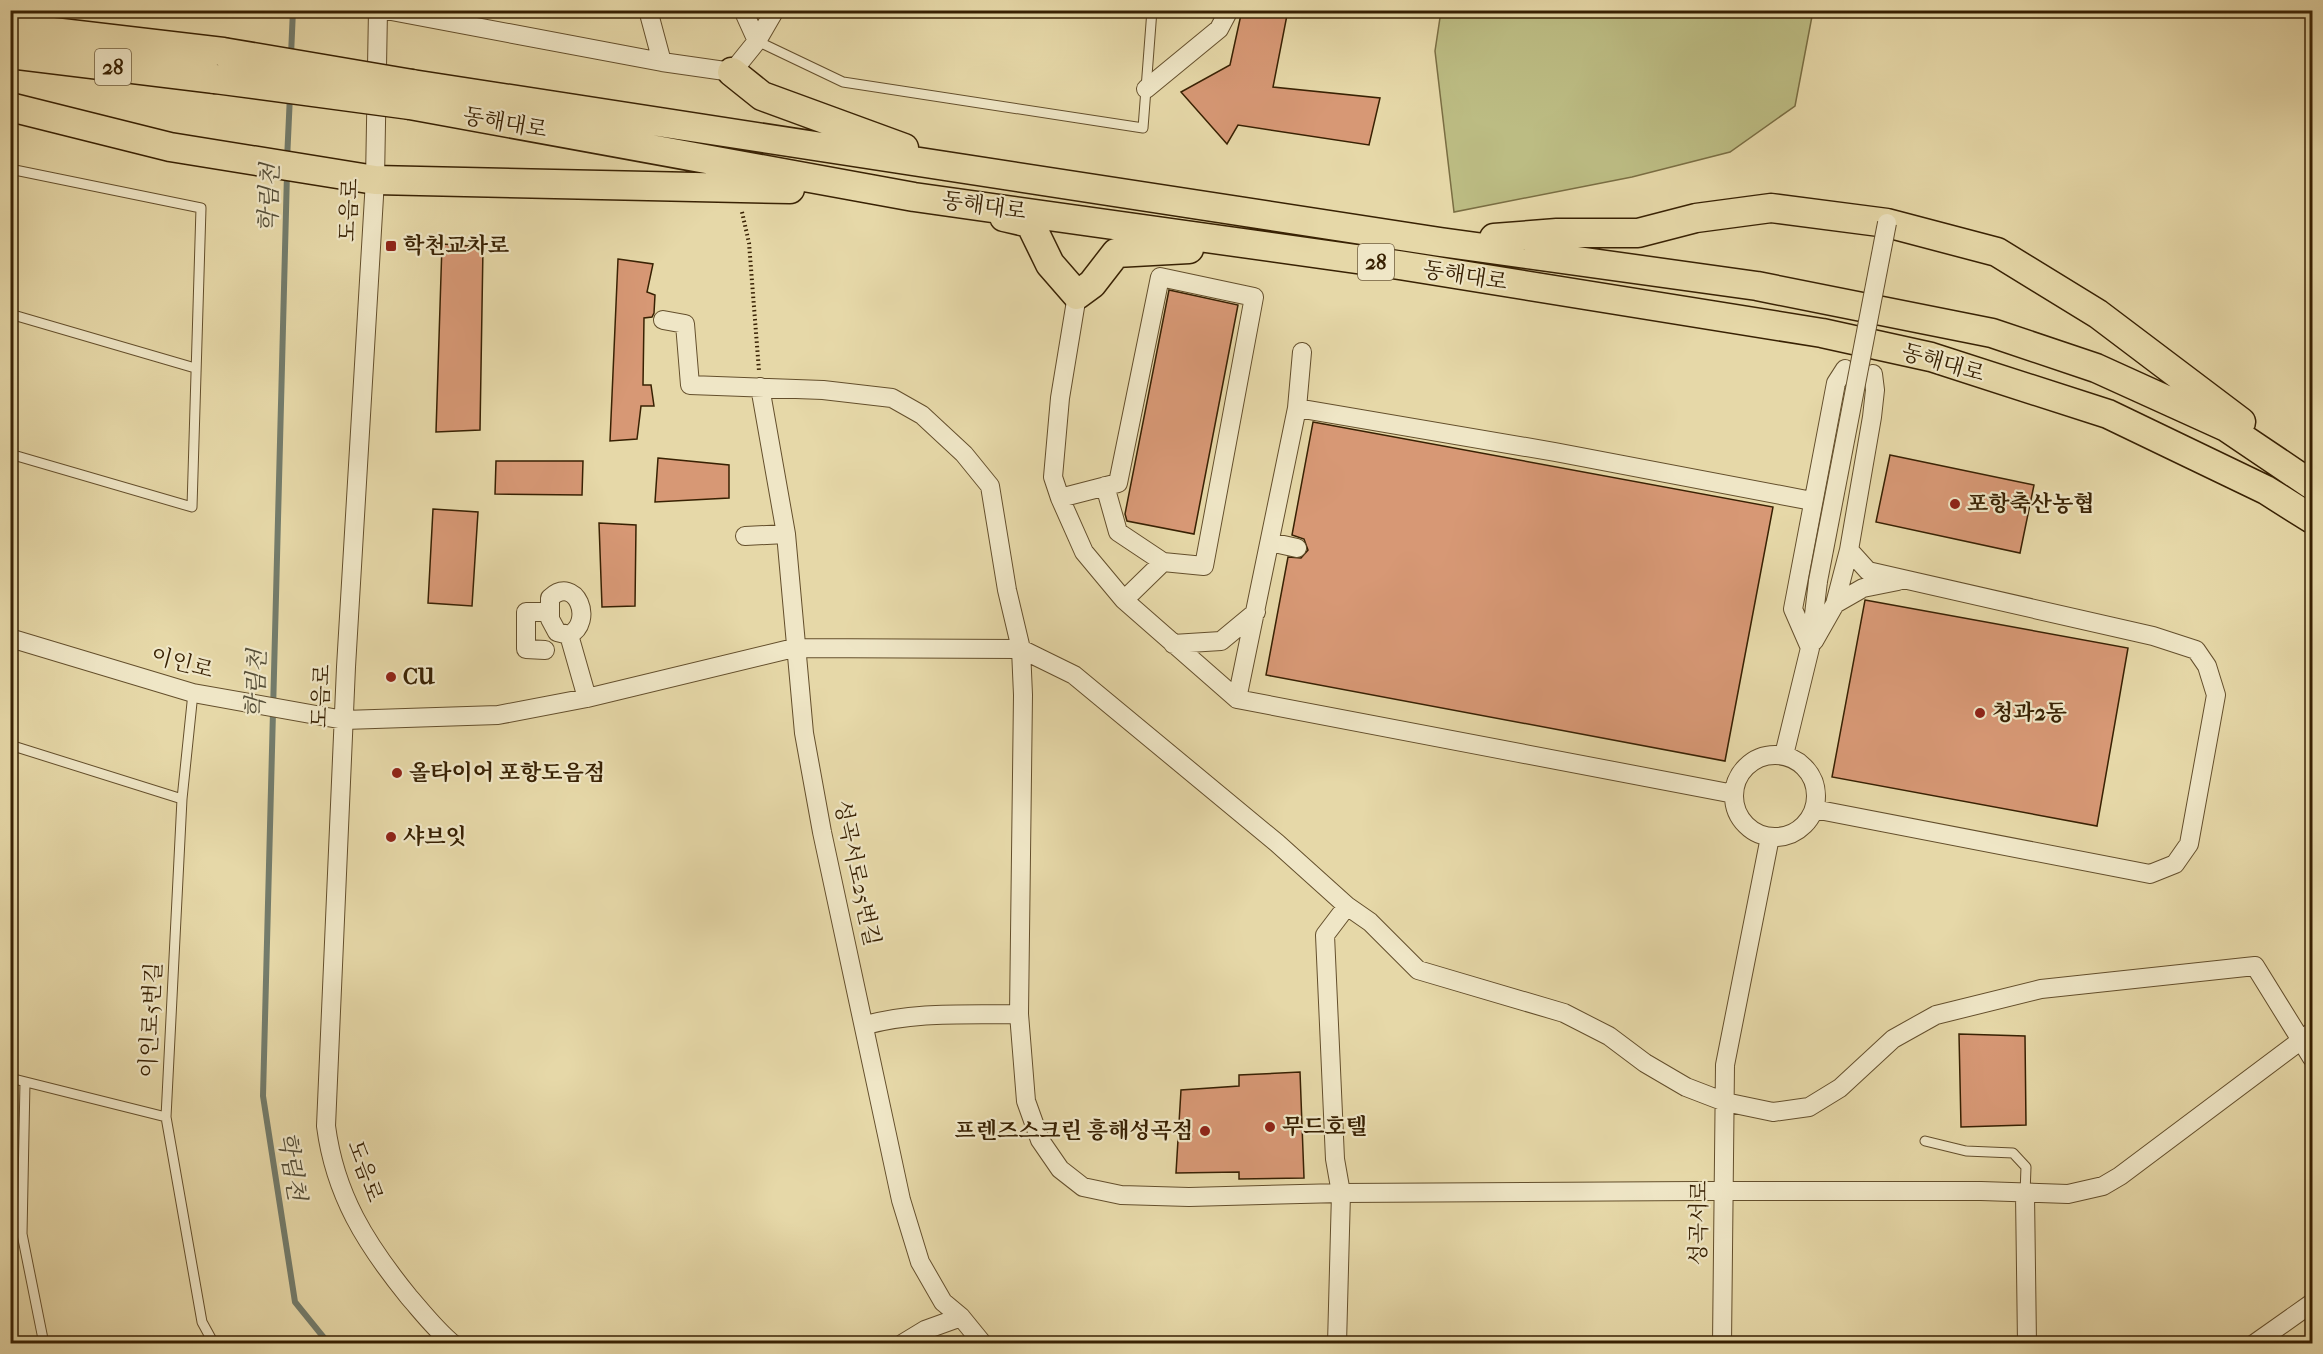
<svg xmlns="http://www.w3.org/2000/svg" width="2323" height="1354" font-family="'IM FELL French Canon','Noto Serif KR',serif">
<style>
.green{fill:#bcbc83;stroke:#7a6e43;stroke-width:1.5}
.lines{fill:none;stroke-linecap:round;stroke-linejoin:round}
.stream{stroke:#737c6c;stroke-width:6}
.building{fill:#d79875;stroke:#382103;stroke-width:1.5}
.service-casing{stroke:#644f2c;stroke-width:11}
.minor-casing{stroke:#644f2c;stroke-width:20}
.primary-casing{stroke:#382103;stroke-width:31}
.path{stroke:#382103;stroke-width:4;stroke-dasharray:1.5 3;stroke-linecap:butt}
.service{stroke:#efe6c6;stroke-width:9}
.minor{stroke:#efe6c6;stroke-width:18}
.primary{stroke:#e6d8a8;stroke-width:28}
.minor-bridge-casing{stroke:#644f2c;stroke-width:20;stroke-linecap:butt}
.primary-bridge-casing{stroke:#382103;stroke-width:31;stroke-linecap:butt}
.minor-bridge{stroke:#efe6c6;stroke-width:18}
.primary-bridge{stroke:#e6d8a8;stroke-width:28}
.poi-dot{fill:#8f2418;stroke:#efe6c6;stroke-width:2}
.labels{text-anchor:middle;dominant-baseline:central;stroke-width:4.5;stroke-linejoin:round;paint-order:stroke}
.shield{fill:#efe6c6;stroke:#6f5c3e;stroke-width:1.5}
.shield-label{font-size:21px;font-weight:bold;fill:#382103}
.street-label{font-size:22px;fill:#382103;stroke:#efe6c6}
.poi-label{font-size:22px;font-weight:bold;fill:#382103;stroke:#efe6c6;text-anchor:start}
.water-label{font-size:24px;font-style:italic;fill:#554e38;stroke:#efe6c6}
</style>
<rect width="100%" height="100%" fill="#e6d8a8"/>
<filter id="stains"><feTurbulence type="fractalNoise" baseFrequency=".00333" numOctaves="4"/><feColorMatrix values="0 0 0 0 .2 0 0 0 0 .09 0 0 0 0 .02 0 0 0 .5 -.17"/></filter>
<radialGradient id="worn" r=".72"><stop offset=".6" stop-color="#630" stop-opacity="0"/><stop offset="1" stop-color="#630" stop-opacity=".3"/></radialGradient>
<path class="green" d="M 1441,11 L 1441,10 L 1813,11 L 1795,106 L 1730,152 L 1632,177 L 1454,212 L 1435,51 Z"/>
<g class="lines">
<path class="stream" d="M 291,55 L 293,10
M 287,160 L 290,95
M 287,173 L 263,1096 L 295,1302 L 329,1344"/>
</g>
<path class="building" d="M 1242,10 L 1288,10 L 1273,87 L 1380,98 L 1369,145 L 1238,125 L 1227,144 L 1181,92 L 1230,65 Z
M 442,244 L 483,247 L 480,430 L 436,432 Z
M 618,259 L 653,264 L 647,292 L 655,295 L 654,313 L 652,317 L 644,318 L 643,385 L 651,385 L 654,406 L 641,406 L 637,439 L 610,441 Z
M 1169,290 L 1238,305 L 1194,534 L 1127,521 L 1125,514 Z
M 1313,422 L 1773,507 L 1725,761 L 1266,675 L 1288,557 L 1301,558 L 1308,550 L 1304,539 L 1292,535 Z
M 1890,455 L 2034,485 L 2020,553 L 1876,522 Z
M 658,458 L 729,465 L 729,498 L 655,502 Z
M 496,461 L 583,461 L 582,495 L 495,494 Z
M 433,509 L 478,512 L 472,606 L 428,603 Z
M 599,523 L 636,525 L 635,606 L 602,607 Z
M 1865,600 L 2128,648 L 2097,826 L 1832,777 Z
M 1959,1034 L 2025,1036 L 2026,1125 L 1961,1127 Z
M 1300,1072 L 1304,1178 L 1239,1179 L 1239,1172 L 1176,1173 L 1181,1090 L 1239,1086 L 1239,1075 Z"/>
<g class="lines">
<g class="service-casing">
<path id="service" d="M 757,41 L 843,82 L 1143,128 L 1152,10
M 10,169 L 201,208 L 192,507 L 10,454
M 10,314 L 195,368
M 193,693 L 182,799 L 166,1117 L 202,1322 L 214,1344
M 10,745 L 182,799
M 10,1078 L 166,1117
M 25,1082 L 22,1234 L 44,1344
M 1925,1141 L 1966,1151 L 2013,1153 L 2026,1167 L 2025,1194"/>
</g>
<g class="minor-casing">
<path id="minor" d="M 378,10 L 375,180 L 346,667 L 326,1126 C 335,1195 366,1244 409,1297 C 423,1313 436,1330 453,1344
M 386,10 L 662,62 L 732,72 L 757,41 L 775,10
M 648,10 L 662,62
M 743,10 L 757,41
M 1146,89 L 1219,29 L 1229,10
M 1077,295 L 1060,398 L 1053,477 L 1060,498 L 1084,552 L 1124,600 L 1237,699 L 1734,794
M 663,320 L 685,324 L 690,385 L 823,390 L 892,398 L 922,415 L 964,454 L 990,486 L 1007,590 L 1021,649 L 1023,695 L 1019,1014 L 1026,1101 L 1040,1140 L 1060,1169 L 1083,1187 L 1121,1195 L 1189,1197 L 1341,1193 L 1698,1191 L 1981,1191 L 2068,1194 L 2103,1186 L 2120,1176 L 2312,1032
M 760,387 L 786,534 L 804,733 L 822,832 L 901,1200 L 920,1262 L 943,1302 L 961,1317 L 983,1344
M 1297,408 L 1302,352
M 1105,486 L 1118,532 L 1163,562
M 1060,498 L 1118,483 L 1160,277 L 1254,297 L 1204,566 L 1163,562 L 1124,600
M 745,536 L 786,534
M 1270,542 L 1297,548
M 1835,604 L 1849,550
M 550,612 L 550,619 L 557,632 L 569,635
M 10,638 L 193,693 L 344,720 L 498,715 L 587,698 L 794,648 L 1021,649 L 1074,675 L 1277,843 L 1347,906 L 1370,922 L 1418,970 L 1564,1013 L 1609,1036 L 1645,1063 L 1686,1087 L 1725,1102 L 1773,1112 L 1809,1107 L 1840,1088 L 1893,1039 L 1936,1015 L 2041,989 L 2255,966 L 2312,1058
M 1814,641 L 1835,604 L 1863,588 L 1898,581
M 1173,644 L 1221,641 L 1256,612
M 1810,648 L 1793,609 L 1836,383 L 1845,369
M 545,650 L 526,649 L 526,612 L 550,612 L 550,598 C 576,574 595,622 569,635 L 587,698
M 1237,699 L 1297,408 L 1555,452 L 1812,501
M 1784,755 L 1810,648 L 1818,581
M1734 796a41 41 0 1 1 82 0a41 41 0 1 1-82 0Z
M 1814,809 L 2150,874 L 2175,864 L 2189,844 L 2216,695 L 2207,666 L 2196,650 L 2153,636 L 1868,571 L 1849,550 L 1872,417 L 1875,390 L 1873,374
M 866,1025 C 916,1011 968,1015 1019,1014
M 2025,1194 L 2027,1344
M 902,1344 L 925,1330 L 961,1317
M 1337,1344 L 1341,1193 L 1335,1159 L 1325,935 L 1347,906
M 1722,1344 L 1725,1065 L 1770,837
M 2254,1344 L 2312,1303"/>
</g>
<g class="primary-casing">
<path id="primary" d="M 10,27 L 223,52
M 10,54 L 215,79
M 732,72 L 762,96 L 904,148
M 412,84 L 1440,242 L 1757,286 L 1992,333 L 2096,368 L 2226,427 L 2312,485
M 410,105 L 914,197 L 1399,265 L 1822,333 L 1931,357 L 2108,414 L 2266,490 L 2312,519
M 10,107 L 170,147 L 375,180 L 790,189
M 1004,217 L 1030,223 L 1050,264 L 1077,295 L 1092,284 L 1116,253 L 1189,249
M 1494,238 L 1557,233 L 1638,233 L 1696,218 L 1771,208 L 1887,223 L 1997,252 L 2098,314 L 2241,422"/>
</g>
<path class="path" d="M 742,212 L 749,243 L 759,371"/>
<use href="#service" class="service"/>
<use href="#minor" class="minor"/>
<use href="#primary" class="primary"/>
<g class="minor-bridge-casing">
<path id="minor-bridge" d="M 1818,581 L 1887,223"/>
</g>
<g class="primary-bridge-casing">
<path id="primary-bridge" d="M 223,52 L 412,84
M 215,79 L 410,105"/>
</g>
<use href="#minor-bridge" class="minor-bridge"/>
<use href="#primary-bridge" class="primary-bridge"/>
</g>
<g class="poi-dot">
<rect x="385" y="240" width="12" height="12" rx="3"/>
<circle cx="1955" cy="504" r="6"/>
<circle cx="391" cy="677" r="6"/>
<circle cx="1980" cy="713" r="6"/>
<circle cx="397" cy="773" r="6"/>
<circle cx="391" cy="837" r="6"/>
<circle cx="1270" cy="1127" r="6"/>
<circle cx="1205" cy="1131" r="6"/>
</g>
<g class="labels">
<g class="shield">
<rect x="95" y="49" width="36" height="36" rx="4.5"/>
<rect x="1358" y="244" width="36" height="36" rx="4.5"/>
</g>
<g class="shield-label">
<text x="113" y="67">28</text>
<text x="1376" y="262">28</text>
</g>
<g class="street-label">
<text transform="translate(505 123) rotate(10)">동해대로</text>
<text transform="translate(984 206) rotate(8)">동해대로</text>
<text transform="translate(349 210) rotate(-87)">도음로</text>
<text transform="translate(1465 276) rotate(9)">동해대로</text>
<text transform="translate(1943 363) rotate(16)">동해대로</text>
<text transform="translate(182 663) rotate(15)">이인로</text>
<text transform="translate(321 696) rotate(-87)">도음로</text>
<text transform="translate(857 873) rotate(78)">성곡서로25번길</text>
<text transform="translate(151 1020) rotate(-87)">이인로5번길</text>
<text transform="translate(365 1171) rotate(70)">도음로</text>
<text transform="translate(1699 1223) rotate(-89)">성곡서로</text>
</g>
<g class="poi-label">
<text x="403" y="246">학천교차로</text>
<text x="1967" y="504">포항축산농협</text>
<text x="403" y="677">CU</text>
<text x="1992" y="713">청과2동</text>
<text x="409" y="773">올타이어 포항도음점</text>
<text x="403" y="837">샤브잇</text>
<text x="1282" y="1127">무드호텔</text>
<text x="1193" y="1131" text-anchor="end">프렌즈스크린 흥해성곡점</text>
</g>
<g class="water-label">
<text transform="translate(269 198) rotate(-88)">학림천</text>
<text transform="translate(256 684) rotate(-88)">학림천</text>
<text transform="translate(292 1166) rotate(81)">학림천</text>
</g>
</g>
<rect width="2323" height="1354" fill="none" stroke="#e6d8a8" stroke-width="36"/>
<rect x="12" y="12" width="2299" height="1330" fill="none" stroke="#382103" stroke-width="3"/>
<rect x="18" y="18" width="2287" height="1318" fill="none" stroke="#382103" stroke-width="1.5"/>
<rect width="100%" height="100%" filter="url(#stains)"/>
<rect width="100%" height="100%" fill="url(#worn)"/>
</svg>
